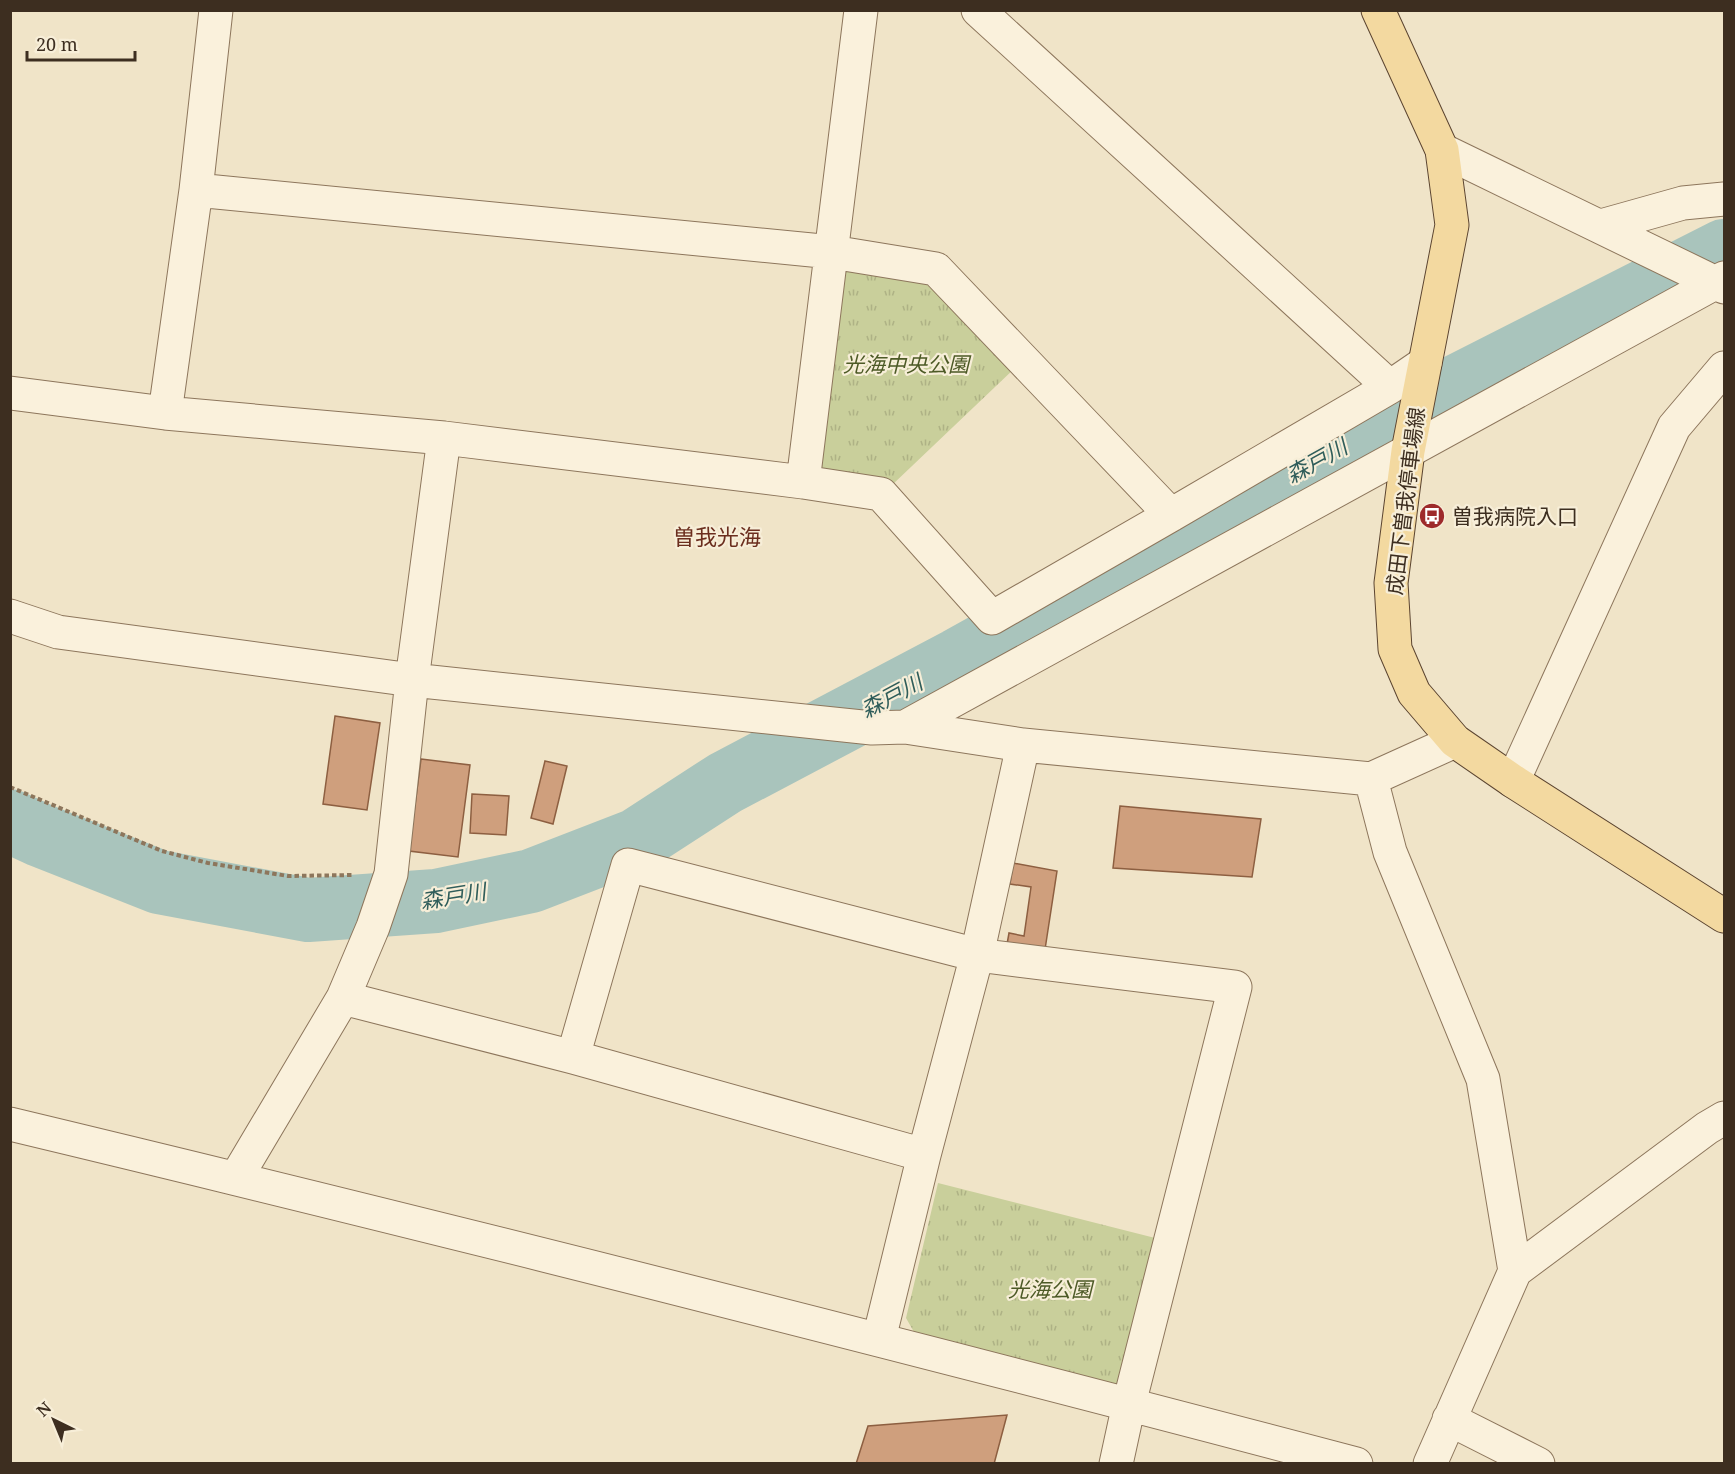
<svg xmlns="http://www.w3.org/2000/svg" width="1735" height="1474" font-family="'Noto Serif','Noto Sans JP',serif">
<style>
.grass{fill:url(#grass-tufts)}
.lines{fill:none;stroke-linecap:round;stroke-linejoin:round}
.river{stroke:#a9c4bc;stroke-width:64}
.building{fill:#cf9f7d;stroke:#8d5f41;stroke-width:1.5}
.minor-casing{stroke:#8d765c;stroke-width:35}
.major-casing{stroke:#5b4430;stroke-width:35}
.path{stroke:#8d765c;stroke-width:4;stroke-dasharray:4.5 3;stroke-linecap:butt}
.minor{stroke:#faf1dc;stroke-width:33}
.major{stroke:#f3d9a0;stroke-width:33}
.labels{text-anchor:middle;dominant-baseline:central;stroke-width:4.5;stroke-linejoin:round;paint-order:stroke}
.park-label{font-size:21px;font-style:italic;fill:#4d5a26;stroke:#f7eed8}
.street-label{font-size:21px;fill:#3d2e20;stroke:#f7eed8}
.poi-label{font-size:21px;fill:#3d2e20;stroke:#f7eed8;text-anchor:start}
.water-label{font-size:22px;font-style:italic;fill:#2f5d5a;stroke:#f7eed8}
.neighbourhood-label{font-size:22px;fill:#6b2e1e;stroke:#f7eed8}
</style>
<defs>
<pattern id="grass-tufts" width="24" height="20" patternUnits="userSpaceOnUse" patternTransform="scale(1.5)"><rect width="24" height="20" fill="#c9cf9b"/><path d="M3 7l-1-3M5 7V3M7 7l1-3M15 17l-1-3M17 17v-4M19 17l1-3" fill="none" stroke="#aeb285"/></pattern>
</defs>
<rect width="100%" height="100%" fill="#f0e4c8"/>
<path class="grass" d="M 839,261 L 931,275 L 1016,367 L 891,486 L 811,476 Z
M 938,1183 L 1167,1241 L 1119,1385 L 914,1332 L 906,1318 Z"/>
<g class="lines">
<path class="river" d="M 10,821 L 40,835 L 159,882 L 308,910 L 436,901 L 531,881 L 637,840 L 725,783 L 958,660 L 1367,432 L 1724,251"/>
</g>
<path class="building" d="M 335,716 L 380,723 L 367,810 L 323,804 Z
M 421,759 L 470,765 L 458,857 L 409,851 Z
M 545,761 L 567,766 L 553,824 L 531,818 Z
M 472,794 L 509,796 L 506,835 L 470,833 Z
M 1120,806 L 1261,819 L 1252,877 L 1113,868 Z
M 1013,863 L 1057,871 L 1044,956 L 1006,950 L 1009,933 L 1024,936 L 1031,887 L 1010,884 Z
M 1007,1415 L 994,1464 L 856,1464 L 868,1426 Z"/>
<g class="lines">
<g class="minor-casing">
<path id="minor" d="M 978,10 L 1390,387
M 1442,150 L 1724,287
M 196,190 L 832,252 L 936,269 L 1171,515
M 1601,226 L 1683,203 L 1724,199
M 10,393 L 165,413 L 444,438 L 803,482 L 881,494 L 992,618 L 1171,515 L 1390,387 L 1425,363
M 165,413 L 196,190 L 216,10
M 803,482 L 861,10
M 10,616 L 58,632 L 412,680 L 872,728 L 905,727 L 1023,745 L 1371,779 L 1455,741
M 905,727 L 1724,278
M 1371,779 L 1390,852 L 1483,1079 L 1515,1271
M 1513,781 L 1674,427 L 1724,368
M 343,998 L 573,1057 L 924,1155
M 573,1057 L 628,865 L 977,955 L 1235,987 L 1129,1404 L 1116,1464
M 10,1124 C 460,1232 908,1346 1356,1464
M 236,1178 L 343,998 L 373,927 L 391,874 L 412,680 L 444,438
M 879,1339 L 924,1155 L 977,955 L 1023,745
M 1449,1419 L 1538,1464
M 1430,1464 L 1515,1271 L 1707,1128 L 1724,1118"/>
</g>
<g class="major-casing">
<path id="major" d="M 1378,10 L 1442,150 L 1452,225 L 1408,451 L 1391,583 L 1395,649 L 1414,693 L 1455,741 L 1513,781 L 1724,916"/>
</g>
<path class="path" d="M 10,787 L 162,851 L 208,863 L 288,876 L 354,875"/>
<use href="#minor" class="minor"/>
<use href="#major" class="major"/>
</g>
<defs>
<g id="bus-disc" transform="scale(1.35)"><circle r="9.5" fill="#9e2a2b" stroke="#f7eed8"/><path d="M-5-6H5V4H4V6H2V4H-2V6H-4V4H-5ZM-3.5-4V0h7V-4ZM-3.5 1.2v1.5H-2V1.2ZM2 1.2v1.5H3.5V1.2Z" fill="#fff"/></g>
</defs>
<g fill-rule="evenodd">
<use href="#bus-disc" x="1432" y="516"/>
</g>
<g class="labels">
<g class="park-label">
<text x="906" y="364">光海中央公園</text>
<text x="1050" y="1289">光海公園</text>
</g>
<g class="street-label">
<text transform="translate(1405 501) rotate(-83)">成田下曽我停車場線</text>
</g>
<g class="poi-label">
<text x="1452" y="516">曽我病院入口</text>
</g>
<g class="water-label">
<text transform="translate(1316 460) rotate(-29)">森戸川</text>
<text transform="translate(891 695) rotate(-28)">森戸川</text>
<text transform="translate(453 895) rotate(-9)">森戸川</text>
</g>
<g class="neighbourhood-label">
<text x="717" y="536">曽我光海</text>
</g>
</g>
<rect width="1735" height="1474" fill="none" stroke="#3d2e20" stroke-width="24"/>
<g transform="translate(54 1420) rotate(317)" stroke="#f7eed8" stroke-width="4.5" paint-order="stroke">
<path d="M0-4.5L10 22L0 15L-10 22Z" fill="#3d2e20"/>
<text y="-9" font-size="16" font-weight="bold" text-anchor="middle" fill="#3d2e20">N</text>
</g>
<path d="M27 51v9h108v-9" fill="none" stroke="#3d2e20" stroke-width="3"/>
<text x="36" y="51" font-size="18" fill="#3d2e20" stroke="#f7eed8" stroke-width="4.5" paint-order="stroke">20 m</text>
</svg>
